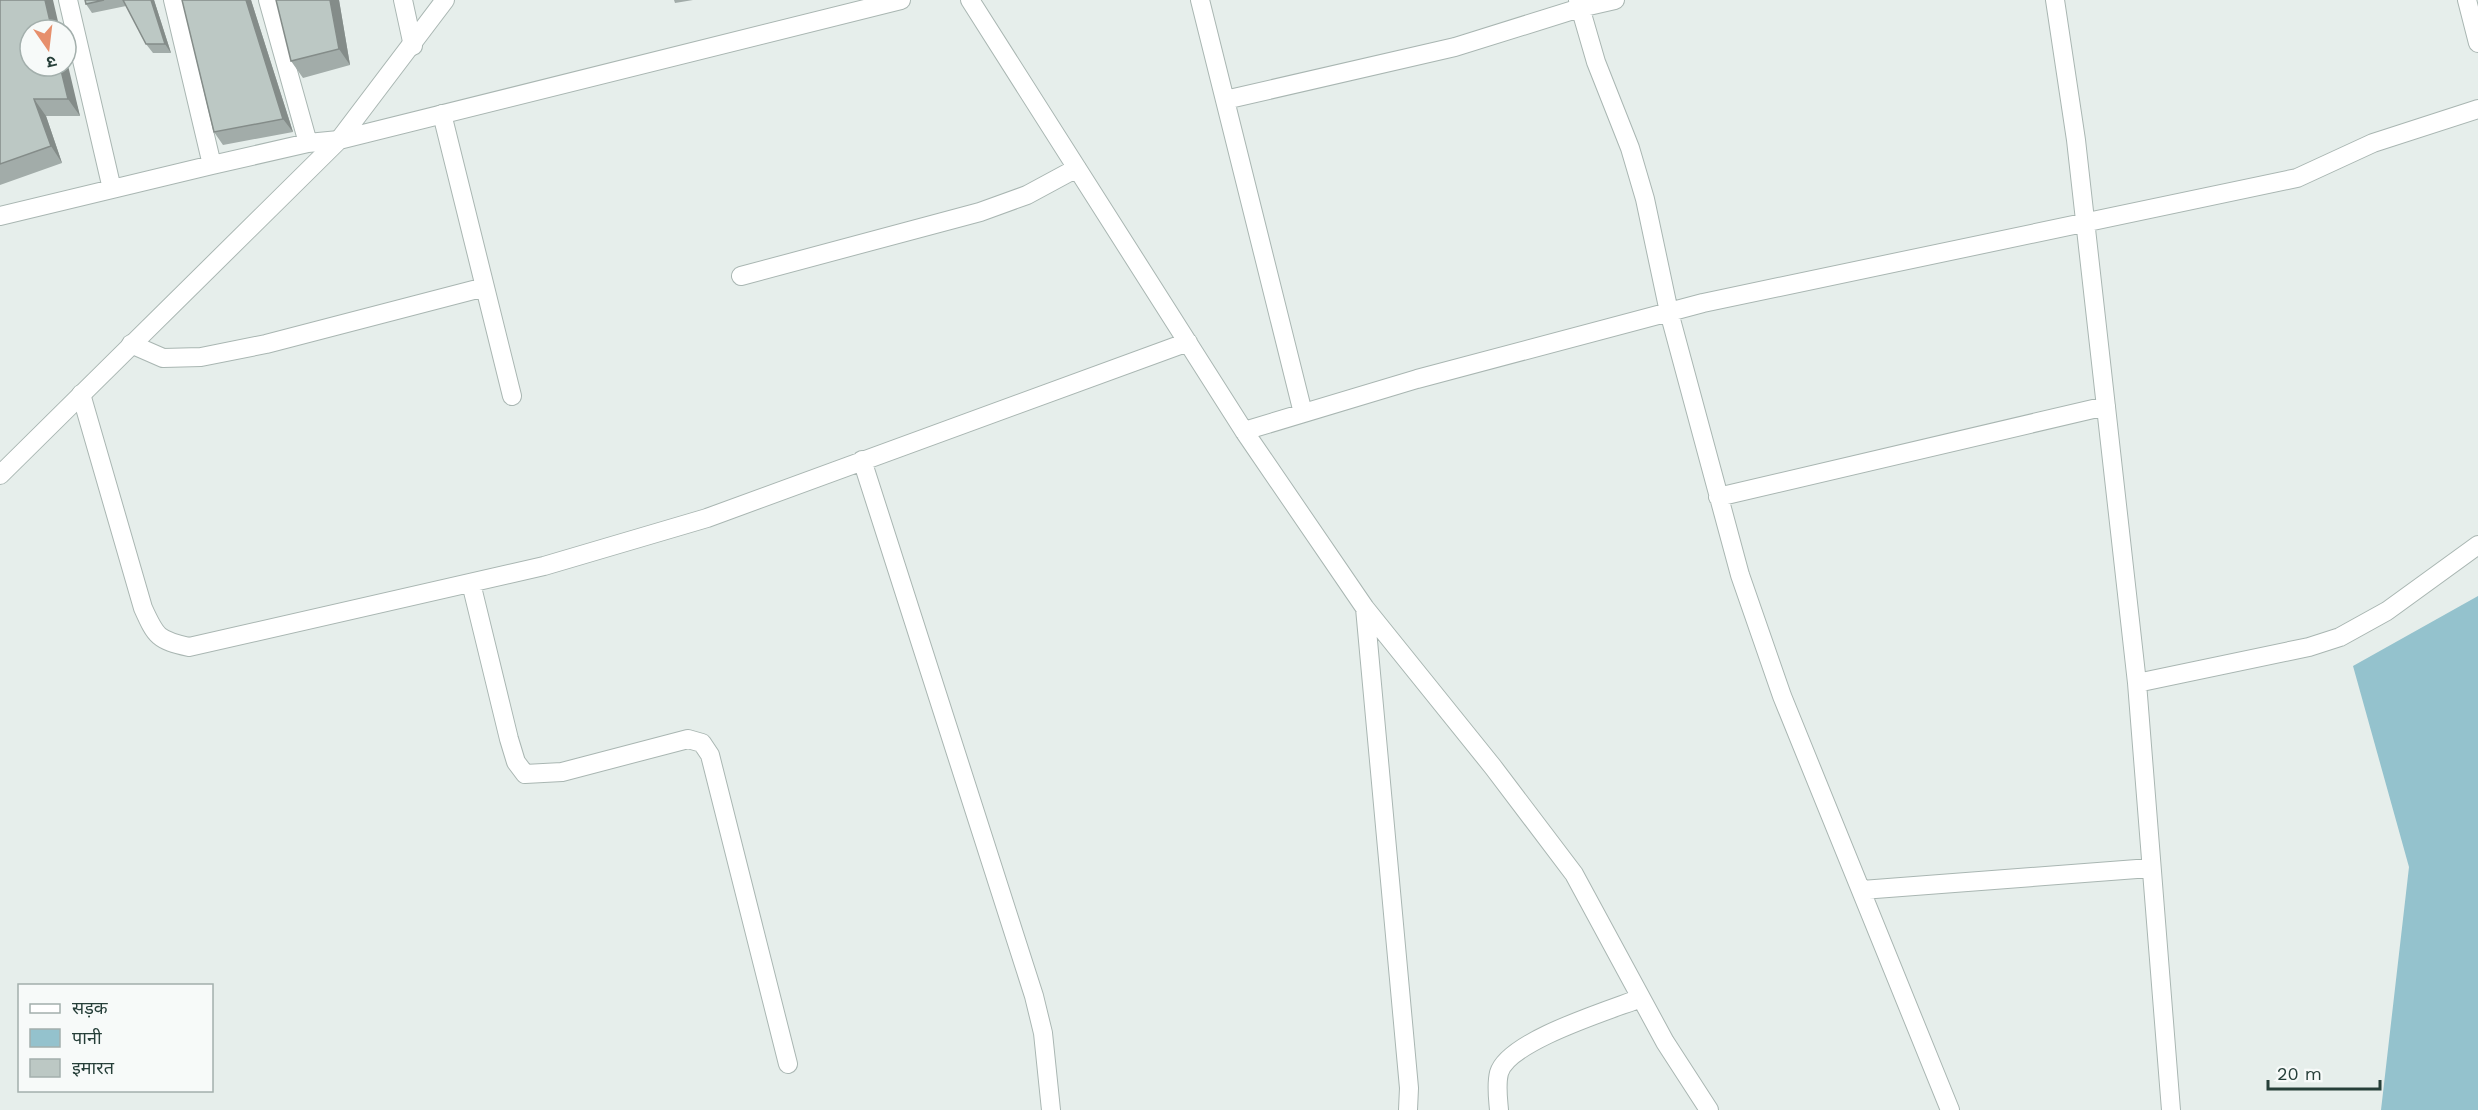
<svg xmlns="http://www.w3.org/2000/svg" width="2478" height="1110" font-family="'Work Sans','Noto Sans Devanagari',sans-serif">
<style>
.water{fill:#94c2cd}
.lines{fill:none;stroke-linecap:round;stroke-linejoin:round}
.minor-casing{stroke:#a9b6b2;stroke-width:20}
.tertiary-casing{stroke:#a9b6b2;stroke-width:20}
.minor{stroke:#fff;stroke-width:18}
.tertiary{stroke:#fff;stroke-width:18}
.wall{fill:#a2aca9}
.shaded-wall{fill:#848c89}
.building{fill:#bcc8c4;stroke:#848c89;stroke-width:1.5}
</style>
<rect width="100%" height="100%" fill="#e6eeeb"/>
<path class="water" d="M 2478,596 L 2478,1110 L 2381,1110 L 2409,867 L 2353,666 Z"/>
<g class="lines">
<g class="minor-casing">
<path id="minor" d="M 68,0 L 112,189
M 173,0 L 212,165
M 268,0 L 308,143
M 403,0 L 413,46
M 970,0 L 1244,431 L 1365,608 L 1493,767 L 1574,874 L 1665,1042 L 1709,1110
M 1200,0 L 1303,413
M 1578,0 L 1596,62 L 1630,148 L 1645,199 L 1669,312 L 1740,575 L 1782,696 L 1950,1110
M 2055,0 L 2076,140 L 2137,683 L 2171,1110
M 2467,0 L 2478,43
M 1225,100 L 1455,47 L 1580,8 L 1615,0
M 442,114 L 512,396
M 0,216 L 212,165 L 308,143 L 339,140
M 741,276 L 980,212 L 1027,195 L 1077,168
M 131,344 L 163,358 L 201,357 L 266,344 L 485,287
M 81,394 L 143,608 C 156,637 158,640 189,647 L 544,566 L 707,518 L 1188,342
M 1244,431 L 1417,379 L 1703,303 L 2297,178 L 2373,143 L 2478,109
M 862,460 L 1034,996 L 1043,1033 L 1051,1110
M 1718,497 L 2106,406
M 471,583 L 509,739 L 516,762 L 525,774 L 562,772 L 688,739 L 702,743 L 710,755 L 788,1064
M 1365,608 L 1409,1088 L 1408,1110
M 2137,683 L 2309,647 L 2340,637 L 2387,611 L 2478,545
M 1862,890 L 2150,868
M 1499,1110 C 1498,1098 1496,1085 1499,1073 C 1508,1041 1610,1010 1641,998"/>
</g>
<g class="tertiary-casing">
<path id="tertiary" d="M 339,140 L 901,0
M 0,475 L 339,140 L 445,0"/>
</g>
<use href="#minor" class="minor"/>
<use href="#tertiary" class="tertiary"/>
</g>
<path class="wall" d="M 0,0 L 66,66 L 80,116 L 46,116 L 62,163 L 0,185 Z
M 85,0 L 154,0 L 171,53 L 153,53 L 146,44 L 126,6 L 92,13 L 86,4 Z
M 182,0 L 251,0 L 293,132 L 223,145 L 214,132 Z
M 339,0 L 350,65 L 303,78 L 291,61 Z
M 674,0 L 693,0 L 675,3 Z"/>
<path class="shaded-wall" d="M 45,0 L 53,0 L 60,30 L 52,30 Z
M 151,0 L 154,0 L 171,53 L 165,44 Z
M 246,0 L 251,0 L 293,132 L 283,119 Z
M 330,0 L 339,0 L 350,65 L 339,49 Z
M 66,57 L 80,116 L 68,99 L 60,66 L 66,66 Z
M 34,99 L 46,116 L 62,163 L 51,146 Z"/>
<path class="building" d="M 0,0 L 45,0 L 52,30 L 30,30 L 30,66 L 60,66 L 68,99 L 34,99 L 51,146 L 0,164 Z
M 85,0 L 104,0 L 86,4 Z
M 123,0 L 151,0 L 165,44 L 146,44 Z
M 182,0 L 246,0 L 283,119 L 214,132 Z
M 276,0 L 330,0 L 339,49 L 291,61 Z"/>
<rect x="18" y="984" width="195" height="108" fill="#f7faf9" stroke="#a3afac" stroke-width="1.5"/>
<rect x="30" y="1004" width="30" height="9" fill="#ffffff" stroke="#a3afac" stroke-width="1.5"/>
<text x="72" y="1014" font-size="18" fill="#263f39">सड़क</text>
<rect x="30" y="1029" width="30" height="18" fill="#94c2cd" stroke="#a3afac" stroke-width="1.5"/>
<text x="72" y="1044" font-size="18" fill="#263f39">पानी</text>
<rect x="30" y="1059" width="30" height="18" fill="#bcc8c4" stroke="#a3afac" stroke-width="1.5"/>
<text x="72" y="1074" font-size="18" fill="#263f39">इमारत</text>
<g transform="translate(48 48) rotate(166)"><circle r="28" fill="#f7faf9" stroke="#a3afac" stroke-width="1.5"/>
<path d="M0-4.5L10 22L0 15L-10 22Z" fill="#e68f6c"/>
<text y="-9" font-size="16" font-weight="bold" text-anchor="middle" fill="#263f39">उ</text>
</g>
<path d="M2268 1080v9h112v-9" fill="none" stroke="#263f39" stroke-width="3"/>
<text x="2277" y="1080" font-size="18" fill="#263f39" stroke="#f7faf9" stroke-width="4.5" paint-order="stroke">20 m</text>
</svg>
